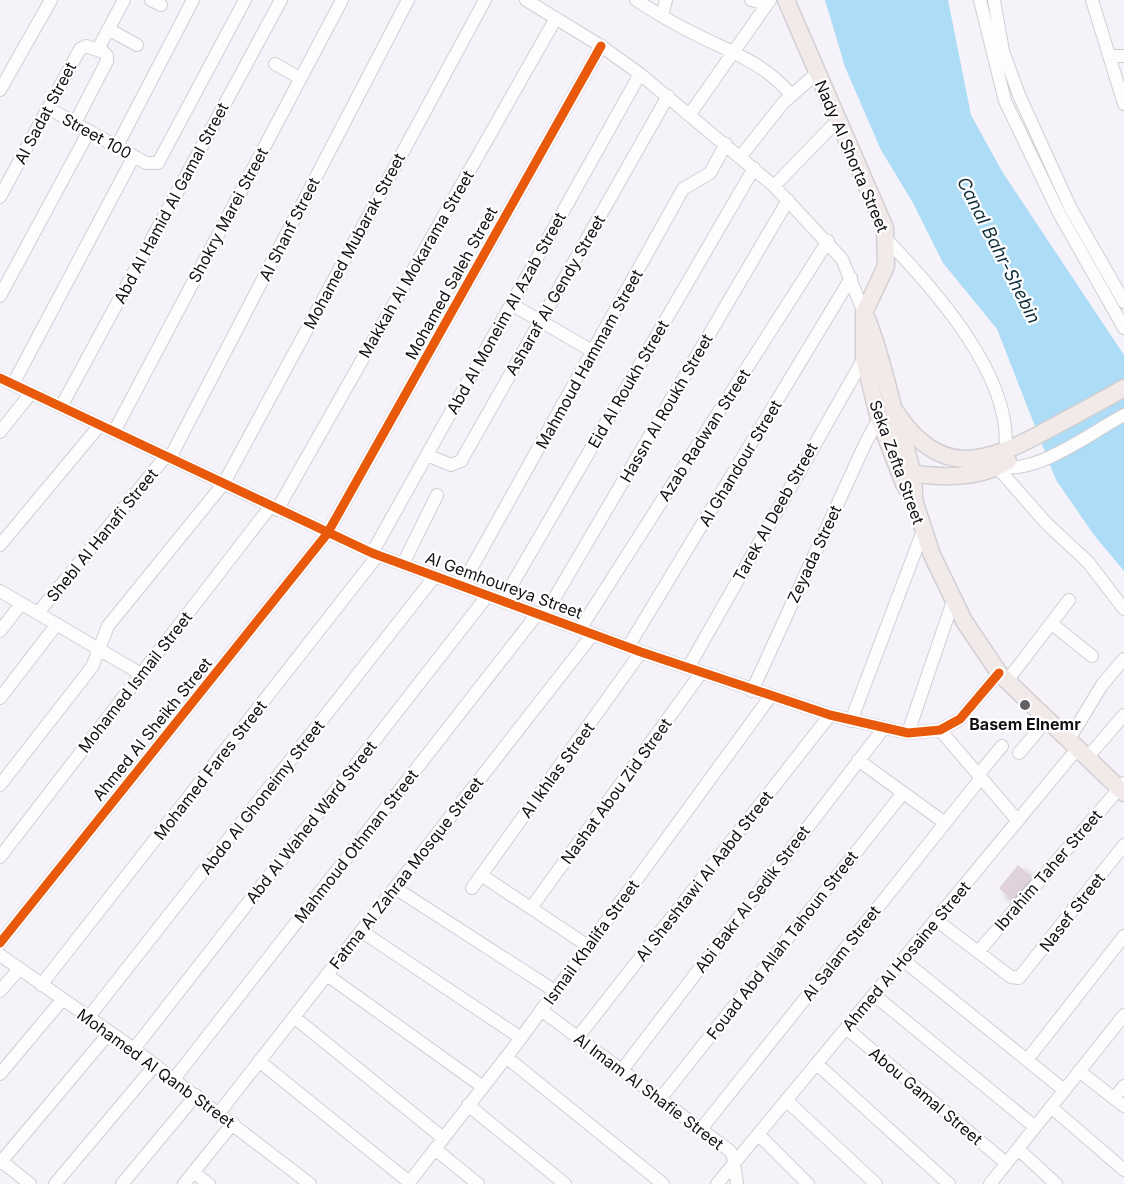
<svg xmlns="http://www.w3.org/2000/svg" width="1124" height="1184" font-family="Inter,sans-serif">
<style>
.water{fill:#addcf6}
.building{fill:#e0d2db;filter:url(#shadow)}
.lines{fill:none;stroke-linecap:round;stroke-linejoin:round}
.minor-casing{stroke:#d1ced4;stroke-width:14}
.major-casing{stroke:#d1cfd3;stroke-width:19}
.minor{stroke:#fefdfe;stroke-width:12}
.major{stroke:#f2eae8;stroke-width:16}
.cycleway-casing{stroke:#fff;stroke-width:13}
.cycleway{stroke:#e8590c;stroke-width:9}
.poi-dot{fill:#625f65;stroke:#fff;stroke-width:2}
.labels{text-anchor:middle;dominant-baseline:central;stroke-width:4.5;stroke-linejoin:round;paint-order:stroke}
.street-label{font-size:16px;fill:#121015;stroke:#fff}
.poi-label{font-size:16px;font-weight:bold;fill:#121015;stroke:#fff}
.water-label{font-size:18px;font-style:italic;fill:#10303e;stroke:#fff}
</style>
<defs>
<filter id="shadow"><feDropShadow dx="5.5" dy="5.5" stdDeviation="3" flood-color="#0004"/></filter>
</defs>
<rect width="100%" height="100%" fill="#f6f2fa"/>
<path class="water" d="M 825,0 L 948,0 L 971,115 L 1003,173 L 1124,355 L 1124,571 L 1094,535 L 1056,480 L 997,329 L 943,263 L 913,203 L 881,150 L 845,67 Z"/>
<path class="building" d="M 1018,865 L 1032,877 L 1012,900 L 999,888 Z"/>
<g class="lines">
<g class="minor-casing">
<path id="minor" d="M 151,0 L 161,5
M 526,0 L 601,46 L 640,74 L 774,186 L 842,259 L 864,313
M 636,0 C 656,13 676,25 697,35 C 733,53 766,64 791,95
M 751,0 L 767,4
M 980,0 L 1005,101 L 1059,213 L 1124,328
M 994,0 L 1003,51 L 1019,95 L 1070,207 L 1124,302
M 1092,0 L 1124,104
M 662,16 L 666,0
M 108,29 L 137,45
M 1109,56 L 1124,56
M 275,64 L 300,78
M 0,90 L 51,0
M 48,108 L 146,163 L 158,163 L 245,0
M 690,114 L 770,0
M 75,123 L 107,61 L 107,56 L 99,47 L 124,0
M 117,146 L 193,0
M 741,156 L 783,103 L 817,73
M 774,186 L 837,121
M 0,197 L 80,49 L 86,46 L 100,51
M 887,240 C 935,290 1015,379 1005,453
M 0,296 L 89,131
M 511,304 L 594,352
M 0,378 L 372,553 L 641,652 L 830,715 L 908,733 L 940,730 L 960,719 L 999,673
M 13,384 L 134,156
M 61,407 L 281,0
M 0,432 L 31,393
M 114,432 L 342,0
M 427,455 L 451,465 L 461,461 L 668,96
M 170,458 L 408,0
M 996,466 L 1047,524 L 1088,562 L 1124,609
M 998,467 C 1038,474 1089,434 1124,415
M 277,510 L 556,18
M 0,545 L 100,425
M 372,553 L 640,74
M 403,564 L 437,495
M 462,585 L 683,189 L 710,173 L 726,144
M 0,591 L 141,674
M 503,600 L 754,168
M 38,613 L 166,456
M 544,616 L 788,200
M 1052,624 L 1092,656
M 580,629 L 828,241
M 0,631 L 21,604
M 628,647 L 851,278
M 688,668 L 864,358
M 1007,681 L 1069,600
M 752,691 L 866,442 L 879,419
M 0,698 L 57,624
M 851,721 L 923,531
M 940,730 L 1018,821
M 908,733 L 953,601
M 1068,741 L 1102,685 L 1124,659
M 1019,753 L 1047,720
M 1087,758 L 1124,715
M 858,760 L 945,823
M 978,775 L 1002,746
M 0,785 L 92,667 L 108,626 L 224,483 L 485,0
M 0,857 L 270,507
M 481,875 L 588,946
M 395,888 L 555,991
M 472,888 L 641,652
M 531,908 L 701,673
M 936,920 L 1011,977 L 1019,978 L 1124,845
M 361,931 L 521,1038
M 0,943 L 327,534 L 601,46
M 978,952 L 1124,783
M 0,955 L 134,1049 L 310,1184
M 903,960 L 1064,1090
M 327,975 L 483,1087
M 41,985 L 378,555
M 0,991 L 19,969
M 874,995 L 1035,1127
M 541,1010 L 730,1151 L 733,1156 L 737,1184
M 294,1017 L 443,1138
M 88,1018 L 435,576
M 846,1028 L 1006,1163
M 578,1037 L 830,715
M 134,1049 L 488,595
M 506,1057 L 663,1184
M 1027,1060 L 1124,936
M 259,1061 L 409,1182
M 817,1064 L 949,1184
M 622,1070 L 883,729
M 1079,1071 L 1124,1106
M 0,1074 L 62,1000
M 174,1079 L 538,613
M 661,1098 L 903,793
M 1114,1098 L 1124,1086
M 786,1100 L 876,1184
M 468,1105 L 565,1184
M 1051,1107 L 1124,1170
M 219,1113 L 593,634
M 702,1128 L 981,778
M 758,1134 L 808,1184
M 435,1149 L 478,1184
M 1018,1149 L 1056,1184
M 0,1160 L 30,1184
M 0,1163 L 110,1032
M 193,1172 L 209,1184
M 55,1184 L 155,1065
M 122,1184 L 196,1095
M 184,1184 L 233,1123
M 408,1184 L 521,1038 L 770,697
M 717,1184 L 1077,749
M 990,1184 L 1124,1015"/>
</g>
<g class="major-casing">
<path id="major" d="M 786,0 L 885,228 L 886,266 L 864,313 L 864,358 L 879,419 L 904,484 L 914,500 L 932,555 L 964,621 L 999,673 L 1124,793
M 867,319 C 880,351 887,385 896,418 C 905,447 915,469 914,500
M 895,411 C 941,481 988,463 1051,428 C 1075,415 1100,402 1124,388
M 904,471 C 936,479 980,479 1008,461"/>
</g>
<use href="#minor" class="minor"/>
<use href="#major" class="major"/>
<g class="cycleway-casing">
<path id="cycleway" d="M 0,378 L 372,553 L 641,652 L 830,715 L 908,733 L 940,730 L 960,719 L 999,673
M 0,943 L 327,534 L 601,46"/>
</g>
<use href="#cycleway" class="cycleway"/>
</g>
<circle class="poi-dot" cx="1025" cy="705" r="6"/>
<g class="labels">
<g class="street-label">
<text transform="translate(45 113) rotate(-62)">Al Sadat Street</text>
<text transform="translate(97 136) rotate(29)">Street 100</text>
<text transform="translate(852 156) rotate(67)">Nady Al Shorta Street</text>
<text transform="translate(171 203) rotate(-62)">Abd Al Hamid Al Gamal Street</text>
<text transform="translate(228 215) rotate(-62)">Shokry Marei Street</text>
<text transform="translate(289 229) rotate(-63)">Al Shanf Street</text>
<text transform="translate(354 241) rotate(-62)">Mohamed Mubarak Street</text>
<text transform="translate(416 264) rotate(-60)">Makkah Al Mokarama Street</text>
<text transform="translate(451 283) rotate(-61)">Mohamed Saleh Street</text>
<text transform="translate(555 295) rotate(-60)">Asharaf Al Gendy Street</text>
<text transform="translate(506 313) rotate(-61)">Abd Al Moneim Al Azab Street</text>
<text transform="translate(589 359) rotate(-61)">Mahmoud Hammam Street</text>
<text transform="translate(628 384) rotate(-60)">Eid Al Roukh Street</text>
<text transform="translate(666 408) rotate(-60)">Hassn Al Roukh Street</text>
<text transform="translate(704 435) rotate(-57)">Azab Radwan Street</text>
<text transform="translate(897 462) rotate(70)">Seka Zefta Street</text>
<text transform="translate(740 463) rotate(-59)">Al Ghandour Street</text>
<text transform="translate(775 512) rotate(-61)">Tarek Al Deeb Street</text>
<text transform="translate(102 535) rotate(-51)">Shebl Al Hanafi Street</text>
<text transform="translate(814 554) rotate(-65)">Zeyada Street</text>
<text transform="translate(504 585) rotate(20)">Al Gemhoureya Street</text>
<text transform="translate(135 682) rotate(-52)">Mohamed Ismail Street</text>
<text transform="translate(152 729) rotate(-51)">Ahmed Al Sheikh Street</text>
<text transform="translate(210 770) rotate(-52)">Mohamed Fares Street</text>
<text transform="translate(557 770) rotate(-54)">Al Ikhlas Street</text>
<text transform="translate(616 791) rotate(-54)">Nashat Abou Zid Street</text>
<text transform="translate(262 797) rotate(-52)">Abdo Al Ghoneimy Street</text>
<text transform="translate(311 822) rotate(-52)">Abd Al Wahed Ward Street</text>
<text transform="translate(356 846) rotate(-52)">Mahmoud Othman Street</text>
<text transform="translate(1048 870) rotate(-49)">Ibrahim Taher Street</text>
<text transform="translate(406 873) rotate(-52)">Fatma Al Zahraa Mosque Street</text>
<text transform="translate(704 876) rotate(-52)">Al Sheshtawi Al Aabd Street</text>
<text transform="translate(752 899) rotate(-53)">Abi Bakr Al Sedik Street</text>
<text transform="translate(1072 912) rotate(-52)">Nasef Street</text>
<text transform="translate(591 942) rotate(-54)">Ismail Khalifa Street</text>
<text transform="translate(782 945) rotate(-52)">Fouad Abd Allah Tahoun Street</text>
<text transform="translate(841 953) rotate(-52)">Al Salam Street</text>
<text transform="translate(906 956) rotate(-50)">Ahmed Al Hosaine Street</text>
<text transform="translate(156 1068) rotate(36)">Mohamed Al Qanb Street</text>
<text transform="translate(649 1091) rotate(37)">Al Imam Al Shafie Street</text>
<text transform="translate(926 1096) rotate(40)">Abou Gamal Street</text>
</g>
<g class="poi-label">
<text x="1025" y="724">Basem Elnemr</text>
</g>
<g class="water-label">
<text transform="translate(999 250) rotate(63)">Canal Bahr-Shebin</text>
</g>
</g>
</svg>
